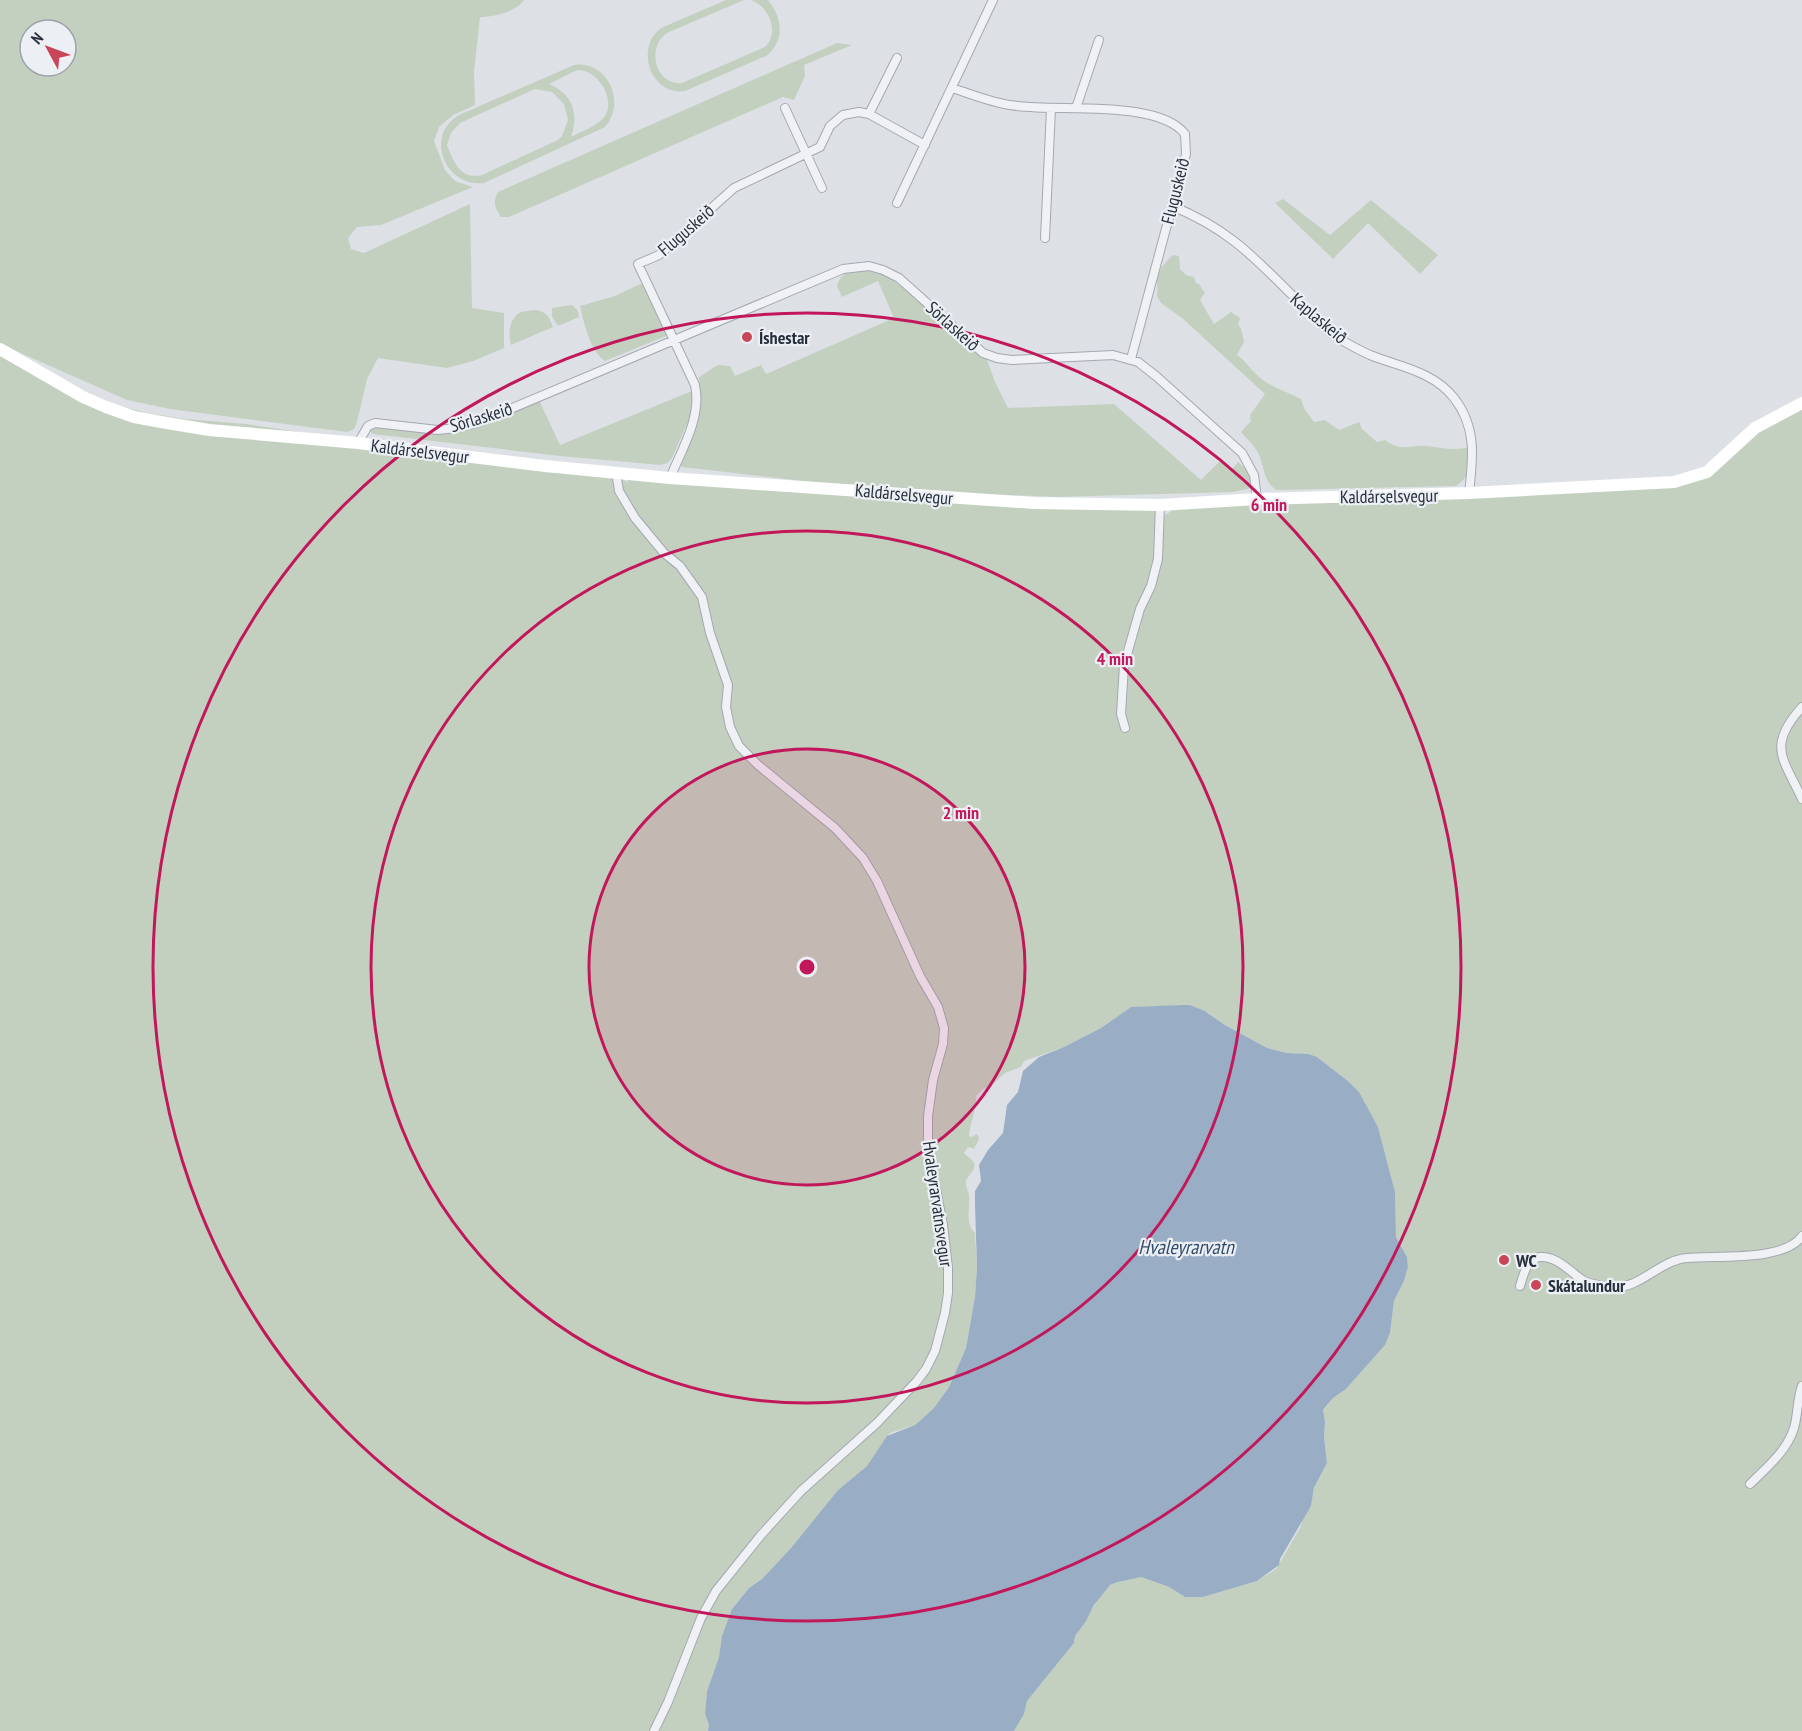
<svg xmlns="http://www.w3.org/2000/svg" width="1802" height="1731" font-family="'PT Sans Narrow',sans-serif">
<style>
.green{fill:#c3d0bf;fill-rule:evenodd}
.water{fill:#99aec5}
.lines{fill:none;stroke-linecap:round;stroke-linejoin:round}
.street-casing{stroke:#a3a8b0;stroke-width:10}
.street{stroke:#f0f1f5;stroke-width:8}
.secondary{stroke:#fff;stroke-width:12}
.ring{fill:none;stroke:#c2185b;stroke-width:3}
.poi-dot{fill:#c84658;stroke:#ecf0f4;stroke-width:2}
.labels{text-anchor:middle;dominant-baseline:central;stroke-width:4.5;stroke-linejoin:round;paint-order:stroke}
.street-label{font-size:18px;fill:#272f3c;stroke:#ecf0f4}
.poi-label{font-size:18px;font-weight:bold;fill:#272f3c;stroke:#ecf0f4;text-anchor:start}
.water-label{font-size:20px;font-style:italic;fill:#334d6e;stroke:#ecf0f4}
.centre{fill:#c2185b;stroke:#ecf0f4;stroke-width:3}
.ring-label{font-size:18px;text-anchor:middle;font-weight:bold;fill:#c2185b;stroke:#ecf0f4;stroke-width:4.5;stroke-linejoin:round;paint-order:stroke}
</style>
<rect width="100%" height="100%" fill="#dde1e6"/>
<path class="green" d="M 0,0 L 524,0 C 516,12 494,17 480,17 L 474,72 L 475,105 L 453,115 L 439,127 L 434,141 L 445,170 L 455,181 L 473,187 L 381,225 L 357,227 L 348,238 L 351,249 L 364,253 L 470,204 L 472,308 L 504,313 L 504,348 L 473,361 L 447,368 L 378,358 L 367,379 L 357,422 L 354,429 L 347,432 L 170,409 L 127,400 L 0,344 ZM 30,30 L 66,30 L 66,66 L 30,66 Z
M 726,0 L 744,0 L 669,32 C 645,45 655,86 682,83 L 765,47 C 780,33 769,6 751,0 L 768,0 C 783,18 785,41 766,56 L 685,91 C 651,96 634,48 661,28 Z
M 837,43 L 852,45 L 804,65 L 805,76 L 794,100 L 783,97 L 509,217 L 501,217 C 494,207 493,202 498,192 Z
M 574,65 C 607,60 627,102 605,127 L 484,183 C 446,188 423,136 459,115 ZM 577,70 C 597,69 616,98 605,116 C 598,126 582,131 571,137 C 579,114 573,94 549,84 ZM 535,89 L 552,92 L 564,104 L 568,120 L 562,136 L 558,140 L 482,175 C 460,180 454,162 447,145 L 451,133 L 460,123 Z
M 1283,199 L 1330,235 L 1371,200 L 1438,255 L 1420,274 L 1368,223 L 1333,259 L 1275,203 Z
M 1173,255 L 1179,256 L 1180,269 L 1186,275 L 1194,277 L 1196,283 L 1199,284 L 1205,293 L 1200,300 L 1214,324 L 1231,312 L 1240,318 L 1238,325 L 1241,328 L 1244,342 L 1237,355 C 1246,361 1250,369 1258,376 C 1270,387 1286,391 1301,399 L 1304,408 L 1314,422 L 1325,420 L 1339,430 L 1359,422 L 1362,429 L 1377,442 L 1385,440 C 1402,453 1410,444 1427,446 C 1443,448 1455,451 1470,447 C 1470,465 1472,475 1456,486 L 1277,490 C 1262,482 1265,464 1257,451 C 1253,444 1246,438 1241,432 L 1251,421 L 1250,415 L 1265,394 L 1182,318 L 1161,303 L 1157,296 C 1158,290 1157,287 1157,281 C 1156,271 1166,262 1173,255 Z
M 870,271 L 888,276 L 955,331 L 984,351 L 995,382 L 1008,408 L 1114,404 L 1201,480 L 1221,460 L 1232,469 L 1238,462 C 1247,469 1252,476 1252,488 L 1233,492 L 1056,497 L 958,493 L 803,481 L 682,467 L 679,461 C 694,434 703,408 699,377 L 718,365 L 730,366 L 735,376 L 761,365 L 766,374 L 894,318 L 878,281 L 842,297 L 837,286 C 843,268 853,271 870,271 Z
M 640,284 L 648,286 L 667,330 L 666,336 L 605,361 C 590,351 584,323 580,306 L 615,296 Z
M 572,305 L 578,311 L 579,317 L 558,326 L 552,317 L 552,308 Z
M 534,310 C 546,311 549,316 553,327 L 511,345 C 508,334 509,320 519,313 C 523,311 530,311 534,310 Z
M 0,356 L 119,406 L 148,413 L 185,419 L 246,424 L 352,440 L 610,470 L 628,483 L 627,478 L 1155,508 L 1156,521 L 1182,504 L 1671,487 L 1768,426 L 1802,408 L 1802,1731 L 1014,1731 L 1024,1714 L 1027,1701 L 1074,1643 L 1075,1636 L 1101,1595 L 1110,1585 L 1125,1580 L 1141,1577 L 1169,1587 L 1185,1597 L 1203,1597 L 1257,1581 L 1276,1569 L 1300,1528 L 1304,1516 L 1311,1506 L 1314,1489 L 1327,1463 L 1324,1437 L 1325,1422 L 1323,1411 L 1333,1398 L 1346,1389 L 1385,1345 L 1390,1333 L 1394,1301 L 1404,1281 L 1408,1267 L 1407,1257 L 1396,1237 L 1395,1192 L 1378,1127 L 1358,1092 L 1348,1081 L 1317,1057 L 1309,1054 L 1287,1053 L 1267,1048 L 1225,1025 L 1209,1013 L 1190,1005 L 1131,1007 L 1101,1028 L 1064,1047 L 1024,1061 L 1021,1067 L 1005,1073 L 990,1087 L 983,1089 L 976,1096 C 977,1110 970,1122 969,1136 L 971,1137 L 977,1134 L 979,1139 L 974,1149 L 968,1147 L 964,1153 C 967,1156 973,1160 974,1163 C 976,1171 968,1175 966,1181 C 965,1186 968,1190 969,1195 C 970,1208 965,1224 975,1233 L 977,1267 L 975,1297 L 966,1348 L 949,1387 L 934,1408 L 915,1425 L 890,1433 L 867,1466 L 838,1490 L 791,1548 L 762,1579 L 749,1588 L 732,1609 L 721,1644 L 719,1657 L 707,1691 L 705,1714 L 709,1725 L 708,1731 L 0,1731 Z
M 692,391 L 693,410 L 672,458 L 667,463 L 661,465 L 560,456 L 373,434 L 370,431 L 370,428 C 393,412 421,429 447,428 C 478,427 510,410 539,400 L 560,445 Z"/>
<path class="water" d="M 1182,1005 L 1190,1005 L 1205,1011 L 1225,1025 L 1267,1048 L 1287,1053 L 1309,1054 L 1317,1057 L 1348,1081 L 1359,1092 L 1378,1127 L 1395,1192 L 1396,1237 L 1407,1257 L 1408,1267 L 1404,1281 L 1394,1301 L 1390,1333 L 1385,1345 L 1346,1389 L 1333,1398 L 1323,1410 L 1325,1422 L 1324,1437 L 1327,1463 L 1314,1488 L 1311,1506 L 1280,1559 L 1279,1565 L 1257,1581 L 1203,1597 L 1185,1597 L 1169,1587 L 1141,1577 L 1118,1582 L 1110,1585 L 1094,1605 L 1086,1621 L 1075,1636 L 1074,1643 L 1027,1701 L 1024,1714 L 1014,1731 L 708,1731 L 709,1725 L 705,1714 L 707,1691 L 719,1657 L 722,1636 L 732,1609 L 749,1588 L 762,1579 L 791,1548 L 838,1490 L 867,1466 L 887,1436 L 915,1425 L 934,1408 L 949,1387 L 966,1348 L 975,1297 L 977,1267 L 975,1205 L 975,1191 L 981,1181 L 979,1165 L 988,1150 L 1003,1133 L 1007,1105 L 1018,1092 L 1023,1071 L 1039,1057 L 1064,1047 L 1101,1028 L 1131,1007 Z"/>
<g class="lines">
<g class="street-casing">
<path id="street" d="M 952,88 C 971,94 990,102 1010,105 C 1053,113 1157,98 1185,134 L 1186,154 L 1131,359
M 785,108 L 822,188
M 1076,108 L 1099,40
M 869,114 L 897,58
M 897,203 L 993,0
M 1172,206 C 1226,228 1251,254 1291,294 C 1306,309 1320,326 1338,338 C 1348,344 1359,350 1370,355 C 1400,367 1433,371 1454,398 C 1477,427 1473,459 1469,493
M 1045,238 L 1051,109
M 358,443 L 368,426 L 375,423 L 438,430 L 456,428 L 477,423 L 843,269 L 869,266 L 883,270 L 899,278 L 983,353 L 997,358 L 1012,360 L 1113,355 L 1138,362 L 1156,376 L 1242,453 L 1254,475 L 1257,499
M 616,472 L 619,491 L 635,518 L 664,553 L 680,566 L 702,597 L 710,633 L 728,685 L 726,707 L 730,727 L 739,746 L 758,765 L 835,828 L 863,858 L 877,881 L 920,976 L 938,1007 L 944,1028 L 943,1044 L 933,1080 L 928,1116 L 928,1148 L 943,1225 L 948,1268 L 948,1293 L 945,1313 L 935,1351 L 926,1369 L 917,1381 L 877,1423 L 801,1491 L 761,1535 L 716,1591 L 701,1618 L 668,1702 L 654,1731
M 670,478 C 682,449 702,417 695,385 L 638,264 L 659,255 L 734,188 L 820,147 L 830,126 L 843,115 L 859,112 L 869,114 L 925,145
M 1802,707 C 1766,747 1784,759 1802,799
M 1125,728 L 1121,714 L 1124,665 L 1140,609 L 1151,586 L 1158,559 L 1160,505
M 1520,1286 C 1523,1276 1527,1258 1540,1257 C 1558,1256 1571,1273 1584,1281 C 1593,1285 1602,1286 1611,1287 C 1640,1290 1659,1260 1687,1258 C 1716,1255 1784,1262 1802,1236
M 1750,1484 C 1767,1467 1787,1451 1794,1428 C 1798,1415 1797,1399 1802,1386"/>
</g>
<use href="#street" class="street"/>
<path class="secondary" d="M 0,349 L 83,397 L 106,407 L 134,417 L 167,423 L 209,430 L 358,443 L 545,466 L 670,478 L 1034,503 L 1160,505 L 1257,499 L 1469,493 L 1674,482 L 1707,472 L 1755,428 L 1802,403"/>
</g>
<circle cx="807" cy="967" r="218" fill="#c2185b" fill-opacity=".12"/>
<g class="ring">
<circle cx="807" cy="967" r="218"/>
<circle cx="807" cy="967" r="436"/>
<circle cx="807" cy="967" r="654"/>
</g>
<g class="poi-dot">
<circle cx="747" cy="337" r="6"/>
<circle cx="1504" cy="1260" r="6"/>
<circle cx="1536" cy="1285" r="6"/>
</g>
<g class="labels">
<g class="street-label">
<text transform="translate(1175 191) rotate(-76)">Fluguskeið</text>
<text transform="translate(686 230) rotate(-41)">Fluguskeið</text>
<text transform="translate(1319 318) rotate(40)">Kaplaskeið</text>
<text transform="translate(953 326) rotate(42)">Sörlaskeið</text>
<text transform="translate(481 417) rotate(-17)">Sörlaskeið</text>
<text transform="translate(420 451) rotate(7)">Kaldárselsvegur</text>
<text transform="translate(904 494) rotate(5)">Kaldárselsvegur</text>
<text transform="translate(1389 496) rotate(-1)">Kaldárselsvegur</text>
<text transform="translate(938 1204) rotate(82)">Hvaleyrarvatnsvegur</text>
</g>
<g class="poi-label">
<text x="759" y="337">Íshestar</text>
<text x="1516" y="1260">WC</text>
<text x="1548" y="1285">Skátalundur</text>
</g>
<g class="water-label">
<text x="1186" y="1247">Hvaleyrarvatn</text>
</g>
</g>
<circle cx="807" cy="967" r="9" class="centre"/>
<g class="ring-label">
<text x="1269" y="511">6 min</text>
<text x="1115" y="665">4 min</text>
<text x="961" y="819">2 min</text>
</g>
<g transform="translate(48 48) rotate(311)"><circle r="28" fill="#ecf0f4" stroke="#9da3aa" stroke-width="1.5"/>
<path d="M0-4.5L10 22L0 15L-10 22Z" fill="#c84658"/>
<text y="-9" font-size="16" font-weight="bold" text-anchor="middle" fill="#272f3c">N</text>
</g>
</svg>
